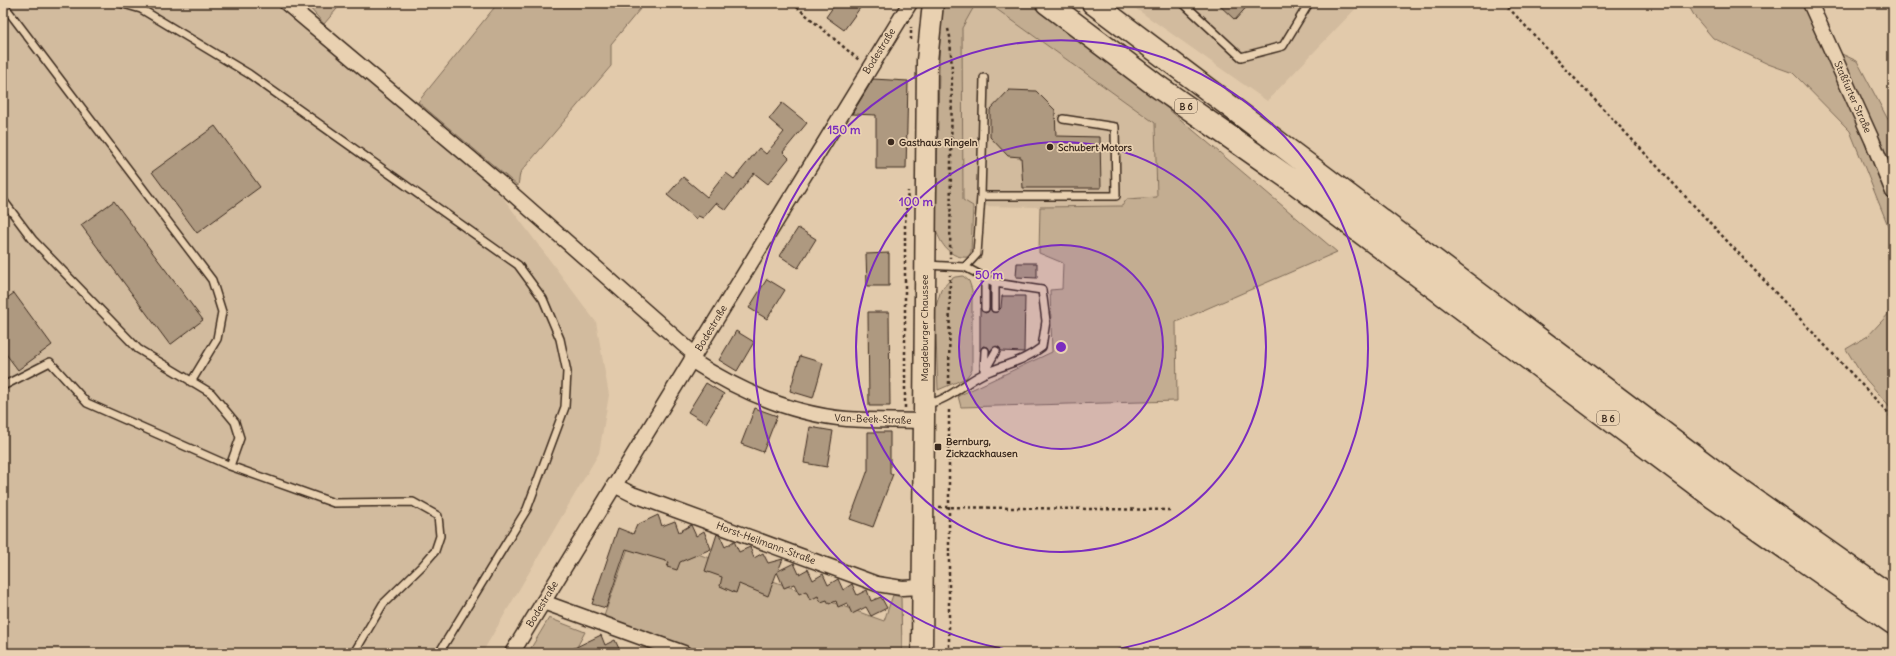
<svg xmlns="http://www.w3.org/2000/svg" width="1896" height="656" font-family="Delius,sans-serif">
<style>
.built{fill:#d2bb9e}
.green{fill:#c3ad91;stroke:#7f6c58}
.building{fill:#ae9980;stroke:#3b2a1e}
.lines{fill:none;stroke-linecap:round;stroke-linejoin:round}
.service-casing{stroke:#3b2a1e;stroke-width:10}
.minor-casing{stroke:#3b2a1e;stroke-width:17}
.secondary-casing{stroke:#3b2a1e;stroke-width:23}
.primary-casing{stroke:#3b2a1e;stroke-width:25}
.path{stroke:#3b2a1e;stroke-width:2.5;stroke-dasharray:3 3;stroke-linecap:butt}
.service{stroke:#e9d1b1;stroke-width:7}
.minor{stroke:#e9d1b1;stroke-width:14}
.secondary{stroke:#e9d1b1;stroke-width:20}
.primary{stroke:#e9d1b1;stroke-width:22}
.ring{fill:none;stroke:#7b2cbf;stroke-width:2}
.poi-dot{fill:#3b2a1e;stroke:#e9d1b1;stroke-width:1.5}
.labels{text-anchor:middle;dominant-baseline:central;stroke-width:3.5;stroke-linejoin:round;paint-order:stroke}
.shield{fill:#e9d1b1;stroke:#6f5c4a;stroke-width:1}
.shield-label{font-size:9px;font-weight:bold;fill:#3b2a1e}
.street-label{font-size:10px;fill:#3b2a1e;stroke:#e9d1b1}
.poi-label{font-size:10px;font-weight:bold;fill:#3b2a1e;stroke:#e9d1b1;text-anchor:start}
.centre{fill:#7b2cbf;stroke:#e9d1b1;stroke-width:2}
.ring-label{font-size:12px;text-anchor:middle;font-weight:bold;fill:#7b2cbf;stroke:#e9d1b1;stroke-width:3.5;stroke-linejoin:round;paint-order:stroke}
</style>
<rect width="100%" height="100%" fill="#e2caab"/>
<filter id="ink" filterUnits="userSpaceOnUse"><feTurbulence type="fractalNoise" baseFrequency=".025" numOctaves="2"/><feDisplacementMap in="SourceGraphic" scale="8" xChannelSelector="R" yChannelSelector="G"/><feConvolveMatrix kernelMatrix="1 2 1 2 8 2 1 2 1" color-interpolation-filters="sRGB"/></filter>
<g filter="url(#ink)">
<path class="built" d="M 3,3 L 272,3 L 495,187 L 596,322 L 609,395 L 599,453 L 482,653 L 3,653 Z
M 976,3 L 988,3 L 1155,123 L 1157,197 L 1127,199 L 1122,206 L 1040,207 L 973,206 L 963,200 L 962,28 Z
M 1128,3 L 1361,3 L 1267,101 Z"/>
<path class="green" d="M 312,3 L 342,3 L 324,24 L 309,7 Z
M 498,3 L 645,3 L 611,44 L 611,66 L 520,173 L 518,186 L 418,102 Z
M 944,3 L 976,3 L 962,28 L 963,200 L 973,206 L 971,252 L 968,257 C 951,259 941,245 936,230 L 940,18 Z
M 988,3 L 1032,3 L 1141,86 L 1337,252 L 1176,322 L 1177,401 L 961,407 L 958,396 L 1052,352 L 1050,290 L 1062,289 L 1063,263 L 1039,253 L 1040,207 L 1122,206 L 1127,199 L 1157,197 L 1155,123 Z
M 1687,3 L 1805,3 L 1893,203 L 1893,238 L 1850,131 L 1793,73 L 1768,64 L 1713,38 L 1695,17 Z
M 1831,49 L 1857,61 L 1893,129 L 1893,182 Z
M 963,276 L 969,281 L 972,290 L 972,370 L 966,378 L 938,390 L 935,309 L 941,290 L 951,279 L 955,277 Z
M 1893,309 L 1893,410 L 1862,375 L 1846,349 L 1868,336 Z
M 634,531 L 884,621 L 893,595 L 901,597 L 902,653 L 696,653 L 603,619 Z
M 549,618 L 585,632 L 577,647 L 593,653 L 528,653 Z"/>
<path class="building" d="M 836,3 L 854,3 L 860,8 L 844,30 L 826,17 Z
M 1217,3 L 1250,3 L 1235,20 Z
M 873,79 L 908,81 L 906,169 L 876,169 L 876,115 L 852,114 Z
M 1009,90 L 1036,91 L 1055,110 L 1056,136 L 1100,137 L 1101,188 L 1023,188 L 1021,157 L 1008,156 L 990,137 L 990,110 Z
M 782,103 L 807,123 L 783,152 L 789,158 L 768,184 L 754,173 L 726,210 L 716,203 L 703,218 L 698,216 L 696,219 L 667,195 L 683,177 L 707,197 L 726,173 L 734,179 L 759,148 L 766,154 L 784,132 L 769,119 Z
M 215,126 L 260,187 L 197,233 L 152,172 Z
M 114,201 L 203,320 L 170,345 L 81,225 Z
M 798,228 L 816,239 L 798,268 L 780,256 Z
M 889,253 L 889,286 L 867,286 L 866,254 Z
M 1017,263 L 1037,263 L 1037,278 L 1016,277 Z
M 767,279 L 785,290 L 767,319 L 749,308 Z
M 14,293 L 52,345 L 18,370 L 3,350 L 3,301 Z
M 1002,296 L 1025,296 L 1024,352 L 1001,351 L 1000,348 L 996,346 L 990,351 L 988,347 L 983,346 L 980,351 L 980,308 L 985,313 L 988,312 L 990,308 L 992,312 L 997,312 L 1001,308 Z
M 868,312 L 889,312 L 890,406 L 869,406 Z
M 736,331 L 754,342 L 737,371 L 719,360 Z
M 800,356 L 823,363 L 813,398 L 790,391 Z
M 706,383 L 724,394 L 706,423 L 688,412 Z
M 755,408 L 777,416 L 763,452 L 741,444 Z
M 810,427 L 833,431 L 827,467 L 804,463 Z
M 868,432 L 890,432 L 890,474 L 893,474 L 873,527 L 850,519 L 868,470 Z
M 658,515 L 662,526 L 675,521 L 679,532 L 691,525 L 696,536 L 704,531 L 711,549 L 680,562 L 677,570 L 667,567 L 669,562 L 626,549 L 606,608 L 592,604 L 618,528 L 633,534 L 637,525 Z
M 717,534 L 720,536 L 725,547 L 734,541 L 739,552 L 750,547 L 754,558 L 763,553 L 768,563 L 783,559 L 778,571 L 794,563 L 799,574 L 808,569 L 813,580 L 823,574 L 828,585 L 838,579 L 843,590 L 852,584 L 857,595 L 867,590 L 871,601 L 881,597 L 887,608 L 871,616 L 866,607 L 852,614 L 847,603 L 838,607 L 836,601 L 829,604 L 827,600 L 821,602 L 818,596 L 810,600 L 806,591 L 799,594 L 794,584 L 784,588 L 777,572 L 768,596 L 739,584 L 736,593 L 720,586 L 722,577 L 705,571 Z
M 601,635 L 605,645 L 615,640 L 621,653 L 564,653 Z"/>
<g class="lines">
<g class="service-casing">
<path id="service" d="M 120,3 L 141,9 L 249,74 L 518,265 L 543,299 L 560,339 L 567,372 L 565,407 L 527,509 L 439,653
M 1183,3 L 1241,57 L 1283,46 L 1309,3
M 3,4 L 212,280 L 222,312 L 217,339 L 191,382
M 981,196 L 1116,196 L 1115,127 L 1063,119
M 3,200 L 33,240 L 138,349 L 211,393 L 235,422 L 240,438 L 230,466 L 87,403 L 50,362 L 3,386
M 926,265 L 965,267 L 995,283 L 995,308
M 965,267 L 977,254 L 981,196 L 984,78
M 985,308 L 985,278
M 984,370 L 985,351
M 983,374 L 996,351
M 926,404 C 948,401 964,383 983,374 C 1005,364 1023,362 1042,347 L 1046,321 L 1042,290 L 995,283
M 230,466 L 334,503 L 413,502 L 438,516 L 440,536 L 435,551 L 422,566 L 383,604 L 354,653"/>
</g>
<g class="minor-casing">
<path id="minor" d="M 286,3 L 499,182 L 695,355
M 1810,3 L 1872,140 L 1893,192
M 691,360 C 739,391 790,414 847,419 C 873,421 898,420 924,421
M 614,485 L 632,494 L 877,584 L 902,588 L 922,587
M 543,602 L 684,653
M 512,653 L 910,3"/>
</g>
<g class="secondary-casing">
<path id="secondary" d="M 922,653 L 927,61 L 933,3"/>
</g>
<g class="primary-casing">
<path id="primary" d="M 1047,3 L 1157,86 L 1290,179 L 1713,497 L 1893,623
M 1093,3 L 1730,483 L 1893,598"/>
</g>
<path class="path" d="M 792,3 L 859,60
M 1504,3 L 1893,418
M 948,29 L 950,37 L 952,70 L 950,258
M 911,40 L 911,27
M 949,384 L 950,275
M 905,408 L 905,224 L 908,191
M 939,507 L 1171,510
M 949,653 L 949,407"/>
<use href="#service" class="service"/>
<use href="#minor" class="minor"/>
<use href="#secondary" class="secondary"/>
<use href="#primary" class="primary"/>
</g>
</g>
<circle cx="1061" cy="347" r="102" fill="#7b2cbf" fill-opacity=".12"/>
<g class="ring">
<circle cx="1061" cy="347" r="102"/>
<circle cx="1061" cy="347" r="205"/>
<path d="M1034 653A307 307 0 1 1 1088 653"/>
</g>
<g class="poi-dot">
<circle cx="891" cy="142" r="4"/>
<circle cx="1050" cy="147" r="4"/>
<rect x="934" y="443" width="8" height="8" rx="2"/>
</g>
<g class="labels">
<g class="shield">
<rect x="1175" y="99" width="22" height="14" rx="3"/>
<rect x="1597" y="411" width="22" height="14" rx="3"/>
</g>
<g class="shield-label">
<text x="1186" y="106">B 6</text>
<text x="1608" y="418">B 6</text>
</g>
<g class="street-label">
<text transform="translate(879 51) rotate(-58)">Bodestraße</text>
<text transform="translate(1853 97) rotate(66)">Staßfurter Straße</text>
<text transform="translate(711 328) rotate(-59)">Bodestraße</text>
<text transform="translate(924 328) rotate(-90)">Magdeburger Chaussee</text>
<text transform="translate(873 419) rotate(2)">Van-Beek-Straße</text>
<text transform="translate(766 543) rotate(20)">Horst-Heilmann-Straße</text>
<text transform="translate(542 604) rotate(-59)">Bodestraße</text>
</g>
<g class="poi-label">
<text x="899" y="142">Gasthaus Ringeln</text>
<text x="1058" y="147">Schubert Motors</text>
<text x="946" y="441">Bernburg,<tspan x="946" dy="12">Zickzackhausen</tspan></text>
</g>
</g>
<circle cx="1061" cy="347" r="6" class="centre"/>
<g class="ring-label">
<text x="844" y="134">150 m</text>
<text x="916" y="206">100 m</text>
<text x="989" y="279">50 m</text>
</g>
<rect width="1896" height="656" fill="none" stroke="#e9d1b1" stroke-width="16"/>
<rect x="8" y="8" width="1880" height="640" fill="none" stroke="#3b2a1e" stroke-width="1.5" filter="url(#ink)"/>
</svg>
